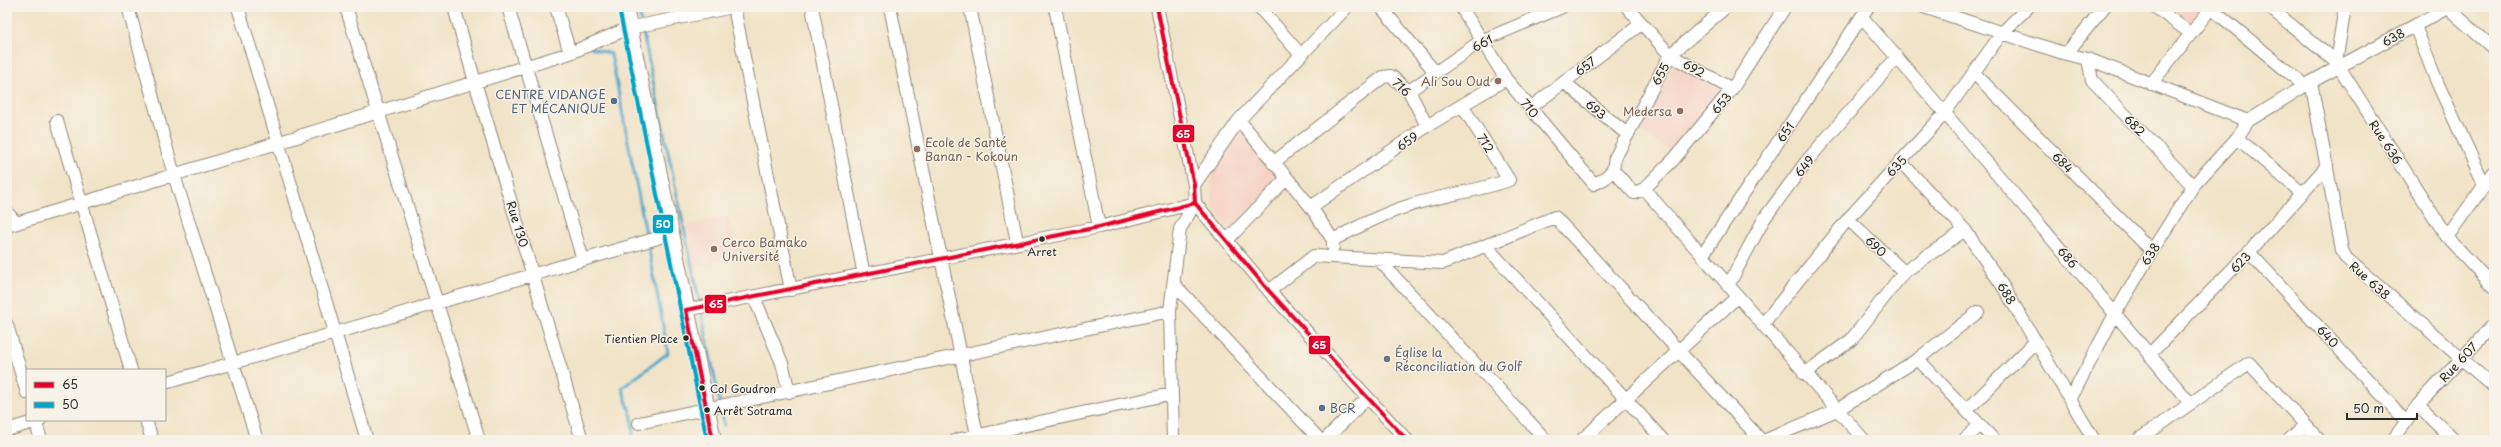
<svg xmlns="http://www.w3.org/2000/svg" width="2501" height="447" font-family="'Playpen Sans',sans-serif">
<style>
.built{fill:#f6d2c4}
.lines{fill:none;stroke-linecap:round;stroke-linejoin:round}
.stream{stroke:#4ea7cb;stroke-width:3}
.minor-casing{stroke:#8e8779;stroke-width:14}
.major-casing{stroke:#8e8779;stroke-width:18}
.minor{stroke:#fff;stroke-width:12}
.major{stroke:#fff;stroke-width:16}
.bus-1-casing{stroke:#f7f3e8;stroke-width:7}
.bus-2-casing{stroke:#f7f3e8;stroke-width:7}
.bus-1{stroke:#e4002b;stroke-width:4}
.bus-2{stroke:#02a3c6;stroke-width:4}
.education-dot{fill:#8d6e63;stroke:#f7f3e8;stroke-width:1.5}
.service-dot{fill:#5c6f8a;stroke:#f7f3e8;stroke-width:1.5}
.bus-dot{fill:#2b2b2b;stroke:#f7f3e8;stroke-width:1.5}
.worship-dot{fill:#6b7280;stroke:#f7f3e8;stroke-width:1.5}
.labels{text-anchor:middle;dominant-baseline:central;stroke-width:3;stroke-linejoin:round;paint-order:stroke}
.bus-label{font-size:11px;fill:#2b2b2b;stroke:#f7f3e8;text-anchor:start}
.street-label{font-size:12px;fill:#2b2b2b;stroke:#f7f3e8}
.education-label{font-size:12px;fill:#785e54;stroke:#f7f3e8;text-anchor:end}
.service-label{font-size:12px;fill:#4e5e75;stroke:#f7f3e8;text-anchor:end}
.worship-label{font-size:12px;fill:#5b616d;stroke:#f7f3e8;text-anchor:start}
.line-badge{stroke:#f7f3e8;stroke-width:1.5}
.badge-label{font-size:11px;text-anchor:middle;font-weight:bold;fill:#fff}
</style>
<rect width="100%" height="100%" fill="#f7f3e8"/>
<filter id="ink" filterUnits="userSpaceOnUse"><feTurbulence type="fractalNoise" baseFrequency=".025" numOctaves="2"/><feDisplacementMap in="SourceGraphic" scale="8" xChannelSelector="R" yChannelSelector="G"/><feConvolveMatrix kernelMatrix="1 2 1 2 8 2 1 2 1" color-interpolation-filters="sRGB"/></filter>
<filter id="wash" filterUnits="userSpaceOnUse"><feTurbulence type="fractalNoise" baseFrequency=".012" numOctaves="4" result="noise"/><feDisplacementMap in="SourceGraphic" scale="16" xChannelSelector="R" yChannelSelector="G"/><feGaussianBlur stdDeviation="0.9" result="paint"/><feColorMatrix in="noise" values="0 0 0 0 0 0 0 0 0 0 0 0 0 0 0 0 0 1.4 0 .05"/><feComposite in="paint" operator="in"/></filter>
<g filter="url(#wash)">
<rect width="100%" height="100%" fill="#f1e3c7"/>
<path class="built" d="M 2164,7 L 2206,7 L 2190,28 Z
M 1676,61 L 1728,91 L 1673,152 L 1639,131 Z
M 1243,133 L 1283,179 L 1231,232 L 1211,206 L 1213,163 Z
M 729,216 L 738,257 L 695,267 L 687,225 Z"/>
<g class="lines">
<path class="stream" d="M 638,10 L 641,22
M 642,28 L 700,304
M 592,48 L 611,54 L 647,239
M 701,310 L 720,404
M 721,410 L 724,425
M 633,440 L 632,417 L 622,388 L 668,353 L 648,244"/>
</g>
</g>
<g filter="url(#ink)">
<g class="lines">
<g class="minor-casing">
<path id="minor" d="M 128,7 L 174,175 L 257,440
M 238,7 L 367,440
M 346,7 L 479,440
M 454,7 L 475,82 L 582,440
M 508,7 L 583,260
M 556,7 L 570,53
M 734,7 L 791,290
M 812,7 L 864,275
M 890,7 L 978,440
M 970,7 L 1017,242
M 1055,7 L 1099,227
M 1157,7 L 1194,185 L 1195,203 L 1180,229 L 1170,311 L 1173,440
M 1259,7 L 1301,55
M 1381,7 L 1435,72
M 1461,7 L 1506,79 L 1594,184 L 1604,179 L 1613,170
M 1627,7 L 1670,55 L 1732,89
M 1726,7 L 1670,55 L 1615,158 L 1613,170 L 1634,193 L 1644,189 L 1674,159 L 1732,89 L 1785,7
M 1924,7 L 2066,54 L 2088,59 L 2248,121
M 2155,7 L 2190,33
M 2269,7 L 2336,62 L 2447,237 L 2494,287
M 2447,7 L 2494,49
M 2211,8 L 2305,86
M 1862,17 C 1972,144 2081,273 2190,403
M 2415,26 L 2437,82 L 2484,184
M 2066,54 L 2104,7
M 2088,59 L 2092,80 L 2193,186
M 2336,62 L 2345,7
M 1974,73 L 2152,251
M 1564,82 L 1628,135
M 2311,82 L 2342,250 L 2346,258 L 2494,387
M 2151,84 L 2212,7
M 1409,91 L 1481,41 L 1562,7
M 1530,108 L 1641,24
M 1239,120 L 1311,207 L 1333,240 L 1333,247
M 57,121 L 131,370
M 2237,138 L 2302,193
M 1900,161 L 1965,230 L 2004,288 L 2094,440
M 1273,163 L 1383,77 L 1391,76 L 1409,91 L 1427,126
M 1194,185 L 1239,120 L 1347,7
M 1644,189 L 1864,440
M 1195,203 L 1269,291 L 1407,440
M 1311,207 L 1427,126 L 1506,79
M 7,212 L 16,223
M 1848,219 L 1904,272
M 7,226 L 570,53 L 629,28 L 733,7
M 2447,237 L 2494,172
M 1227,240 L 1286,179
M 1333,240 C 1357,227 1382,214 1408,206 C 1441,195 1476,192 1509,180 L 1463,107
M 1486,246 L 1663,440
M 2249,252 L 2406,421
M 1702,256 L 1868,7
M 1379,260 L 1546,440
M 1174,284 L 1320,440
M 1728,286 L 1764,219 L 1806,162 L 1897,57
M 1269,291 L 1314,256 L 1443,263 L 1555,217 L 1761,440
M 754,297 L 782,363 L 789,392
M 686,310 L 1099,227 L 1195,203
M 7,325 L 27,393
M 1762,325 L 1848,219 L 1944,114 L 2002,33 L 2028,7
M 2149,355 L 2249,252 L 2327,166
M 1918,359 L 1978,312
M 1804,374 L 1851,340 L 1904,272 L 1965,230
M 165,383 L 671,234
M 2071,398 L 2115,314 L 2152,251 L 2193,186 L 2237,138 L 2248,121 L 2311,82 L 2449,7
M 2418,405 L 2454,440
M 1967,410 L 2036,341
M 35,420 L 41,440
M 146,420 L 152,440
M 639,423 L 1170,311
M 7,430 L 40,420
M 956,440 L 1171,394
M 1325,440 L 1367,398
M 1582,440 L 1737,297
M 1766,440 L 1837,410 L 1918,359 L 1994,440
M 1964,440 L 1980,425
M 2138,440 L 2249,363 L 2319,440
M 2289,440 L 2305,425
M 2393,440 L 2418,405 L 2494,324"/>
</g>
<g class="major-casing">
<path id="major" d="M 625,7 L 713,440"/>
</g>
<use href="#minor" class="minor"/>
<use href="#major" class="major"/>
<g class="bus-1-casing">
<path id="bus-1" d="M 1157,7 L 1194,185 L 1195,203 L 1269,291 L 1407,440
M 713,440 L 686,310 L 1099,227 L 1195,203"/>
</g>
<g class="bus-2-casing">
<path id="bus-2" d="M 619,8 L 707,440"/>
</g>
<use href="#bus-1" class="bus-1"/>
<use href="#bus-2" class="bus-2"/>
</g>
</g>
<g class="education-dot">
<circle cx="1498" cy="81" r="4"/>
<circle cx="1680" cy="111" r="4"/>
<circle cx="917" cy="149" r="4"/>
<circle cx="714" cy="249" r="4"/>
</g>
<g class="service-dot">
<circle cx="614" cy="101" r="4"/>
<circle cx="1322" cy="408" r="4"/>
</g>
<g class="bus-dot">
<circle cx="1042" cy="239" r="3.5"/>
<circle cx="686" cy="338" r="3.5"/>
<circle cx="702" cy="388" r="3.5"/>
<circle cx="707" cy="410" r="3.5"/>
</g>
<circle class="worship-dot" cx="1387" cy="359" r="4"/>
<g class="labels">
<g class="bus-label">
<text x="1042" y="251" text-anchor="middle">Arret</text>
<text x="678" y="338" text-anchor="end">Tientien Place</text>
<text x="710" y="388">Col Goudron</text>
<text x="714" y="410">Arrêt Sotrama</text>
</g>
<g class="street-label">
<text transform="translate(2393 37) rotate(-29)">638</text>
<text transform="translate(1482 43) rotate(-28)">661</text>
<text transform="translate(1585 66) rotate(-37)">657</text>
<text transform="translate(1694 68) rotate(29)">692</text>
<text transform="translate(1660 74) rotate(-62)">655</text>
<text transform="translate(1402 87) rotate(44)">716</text>
<text transform="translate(1721 103) rotate(-50)">653</text>
<text transform="translate(1530 108) rotate(50)">710</text>
<text transform="translate(1596 109) rotate(40)">693</text>
<text transform="translate(2135 125) rotate(46)">682</text>
<text transform="translate(1785 132) rotate(-56)">651</text>
<text transform="translate(1407 141) rotate(-35)">659</text>
<text transform="translate(2386 142) rotate(57)">Rue 636</text>
<text transform="translate(1486 143) rotate(58)">712</text>
<text transform="translate(2063 162) rotate(45)">684</text>
<text transform="translate(1804 166) rotate(-52)">649</text>
<text transform="translate(1896 166) rotate(-48)">635</text>
<text transform="translate(518 224) rotate(73)">Rue 130</text>
<text transform="translate(1876 246) rotate(43)">690</text>
<text transform="translate(2150 254) rotate(-59)">638</text>
<text transform="translate(2068 257) rotate(50)">686</text>
<text transform="translate(2240 262) rotate(-46)">623</text>
<text transform="translate(2370 280) rotate(42)">Rue 638</text>
<text transform="translate(2007 293) rotate(58)">688</text>
<text transform="translate(2328 336) rotate(47)">640</text>
<text transform="translate(2458 362) rotate(-47)">Rue 607</text>
</g>
<g class="education-label">
<text x="1490" y="81">Ali Sou Oud</text>
<text x="1672" y="111">Medersa</text>
<text x="925" y="142" text-anchor="start">Ecole de Santé<tspan x="925" dy="14">Banan - Kokoun</tspan></text>
<text x="722" y="242" text-anchor="start">Cerco Bamako<tspan x="722" dy="14">Université</tspan></text>
</g>
<g class="service-label">
<text x="606" y="94">CENTRE VIDANGE<tspan x="606" dy="14">ET MÉCANIQUE</tspan></text>
<text x="1330" y="408" text-anchor="start">BCR</text>
</g>
<g class="worship-label">
<text x="1395" y="352">Église la<tspan x="1395" dy="14">Réconciliation du Golf</tspan></text>
</g>
</g>
<g class="line-badge">
<rect x="1172" y="124" width="23" height="19" rx="4" fill="#e4002b"/>
<rect x="652" y="214" width="22" height="20" rx="4" fill="#02a3c6"/>
<rect x="704" y="294" width="23" height="20" rx="4" fill="#e4002b"/>
<rect x="1308" y="335" width="23" height="20" rx="4" fill="#e4002b"/>
</g>
<g class="badge-label">
<text x="1183" y="138">65</text>
<text x="663" y="228">50</text>
<text x="716" y="308">65</text>
<text x="1319" y="349">65</text>
</g>
<rect width="2501" height="447" fill="none" stroke="#f7f3e8" stroke-width="24"/>
<rect x="26" y="369" width="140" height="52" fill="#f7f3e8" stroke="#a5a39c"/>
<rect x="34" y="382" width="20" height="6" fill="#e4002b" stroke="#a5a39c"/>
<text x="62" y="389" font-size="12" fill="#2b2b2b">65</text>
<rect x="34" y="402" width="20" height="6" fill="#02a3c6" stroke="#a5a39c"/>
<text x="62" y="409" font-size="12" fill="#2b2b2b">50</text>
<path d="M2347 413v6h70v-6" fill="none" stroke="#2b2b2b" stroke-width="2"/>
<text x="2353" y="413" font-size="12" fill="#2b2b2b" stroke="#f7f3e8" stroke-width="3" paint-order="stroke">50 m</text>
</svg>
